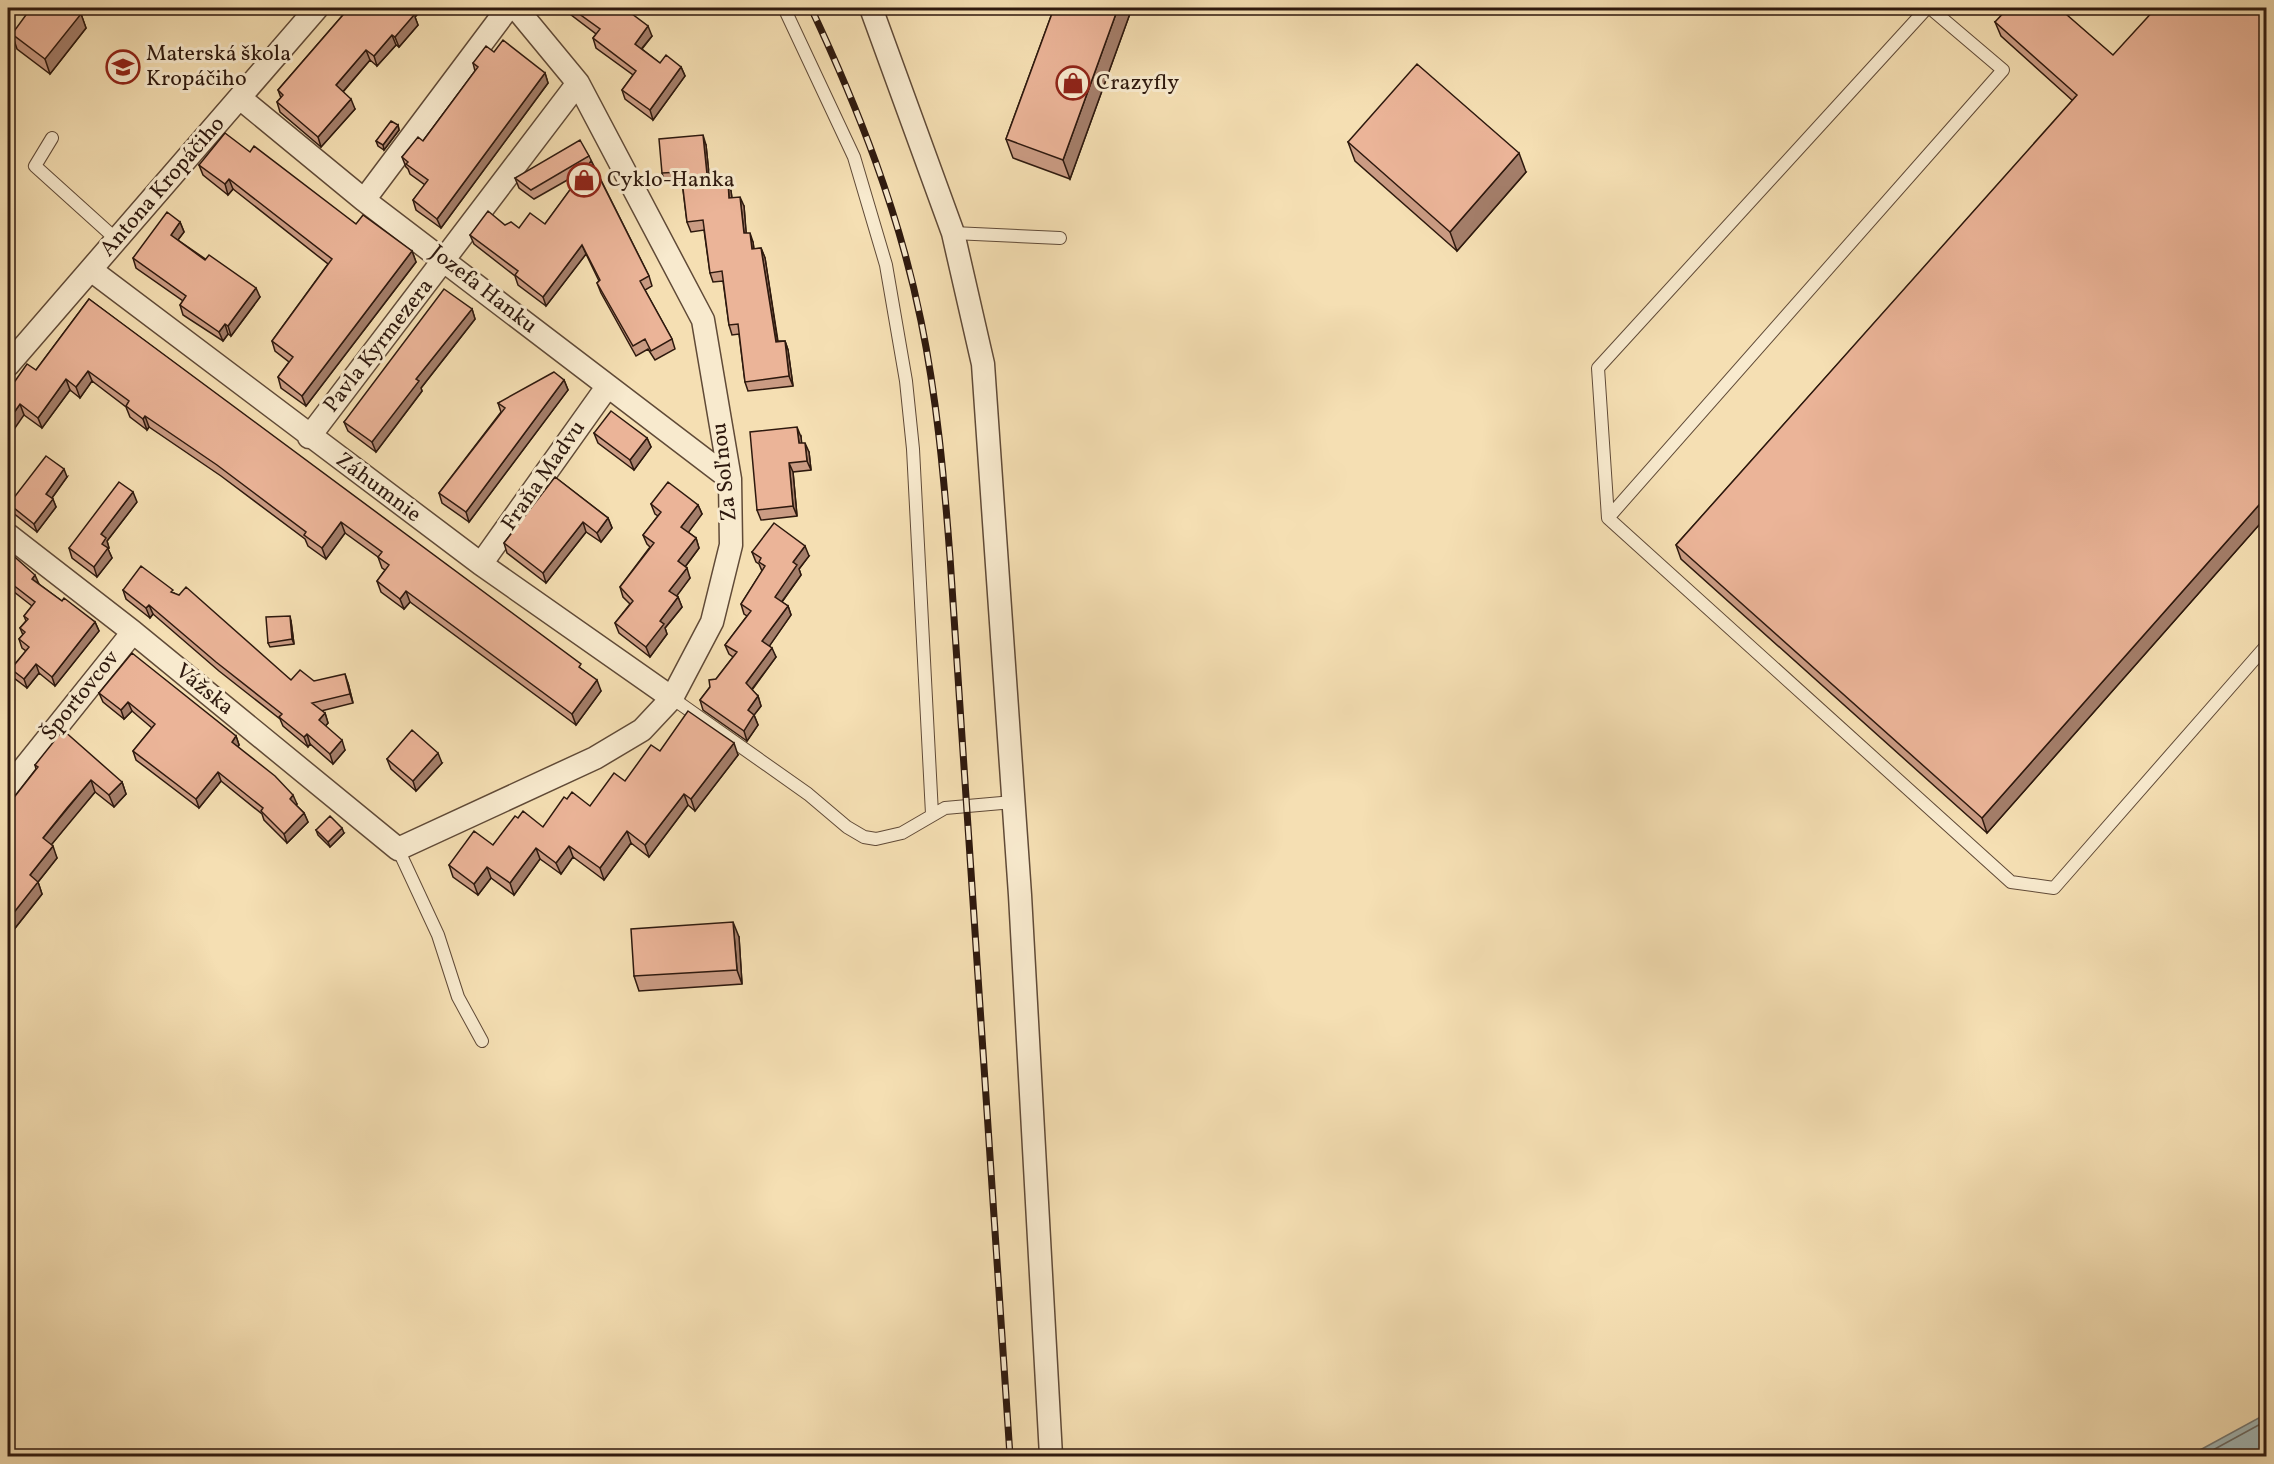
<svg xmlns="http://www.w3.org/2000/svg" width="2274" height="1464" font-family="Vollkorn,serif">
<style>
.water{fill:#a2b9b9;stroke:#747975;stroke-width:1.5}
.lines{fill:none;stroke-linecap:round;stroke-linejoin:round}
.shore{stroke:#686964;stroke-width:1.5}
.lane-casing{stroke:#604a37;stroke-width:14}
.street-casing{stroke:#604a37;stroke-width:25}
.lane{stroke:#f8eace;stroke-width:12}
.street{stroke:#f8eace;stroke-width:22}
.rail-casing{stroke:#2e190e;stroke-width:7}
.rail{stroke:#f8eace;stroke-width:4.5;stroke-dasharray:14;stroke-linecap:butt}
.wall{fill:#ca9b83;stroke:#2e190e;stroke-width:1.5}
.shaded-wall{fill:#a47e6a;stroke:#2e190e;stroke-width:1.5}
.building{fill:#ebb498;stroke:#2e190e;stroke-width:1.5}
.labels{text-anchor:middle;dominant-baseline:central;stroke-width:6;stroke-linejoin:round;paint-order:stroke}
.poi-label{font-size:22px;fill:#2e190e;stroke:#f8eace;text-anchor:start}
.street-label{font-size:22px;fill:#2e190e;stroke:#f8eace}
</style>
<rect width="100%" height="100%" fill="#f5dfb3"/>
<filter id="stains"><feTurbulence type="fractalNoise" baseFrequency=".00333" numOctaves="4"/><feColorMatrix values="0 0 0 0 .2 0 0 0 0 .09 0 0 0 0 .02 0 0 0 .5 -.17"/></filter>
<radialGradient id="worn" r=".72"><stop offset=".6" stop-color="#630" stop-opacity="0"/><stop offset="1" stop-color="#630" stop-opacity=".3"/></radialGradient>
<path class="water" d="M 2266,1414 L 2266,1456 L 2189,1456 Z"/>
<g class="lines">
<path class="shore" d="M 2202,1456 L 2266,1421"/>
<g class="lane-casing">
<path id="lane" d="M 1927,8 L 1598,368 L 1608,518 L 2011,882 L 2054,888 L 2266,646
M 786,12 L 854,157 L 886,265 L 906,381 L 913,449 L 932,814
M 52,138 L 35,166 L 117,240
M 953,233 L 1060,238
M 1608,518 L 2003,70 L 1930,8
M 672,698 L 808,794 L 847,827 L 864,837 L 876,839 L 902,833 L 945,808 L 1013,802
M 398,849 L 438,935 L 458,997 L 482,1041"/>
</g>
<g class="street-casing">
<path id="street" d="M 871,8 L 953,233 L 983,364 L 1020,895 L 1051,1456
M 240,98 L 364,200 L 730,479
M 364,200 L 508,8
M 91,270 L 481,564 L 672,698
M 8,365 L 317,8
M 309,437 L 578,83
M 8,535 L 133,632 L 398,849 L 595,758 L 642,730 L 672,698 L 712,622 L 731,545 L 730,479 L 703,320 L 578,83 L 516,8
M 481,564 L 607,387
M 8,788 L 133,632"/>
</g>
<use href="#lane" class="lane"/>
<use href="#street" class="street"/>
<g class="rail-casing">
<path id="rail" d="M 811,8 C 858,108 899,212 921,321 C 937,399 944,478 950,557 L 1010,1456"/>
</g>
<use href="#rail" class="rail"/>
</g>
<path class="wall" d="M 349,8 L 423,8 L 415,17 L 418,25 L 399,47 L 396,45 L 377,66 L 370,60 L 343,92 L 355,109 L 321,147 L 280,112 L 277,102 L 281,98 L 278,90 Z
M 562,8 L 624,8 L 652,36 L 642,49 L 660,63 L 681,67 L 685,76 L 653,120 L 625,99 L 622,90 L 633,75 L 596,48 L 593,38 L 596,34 Z
M 1054,8 L 1132,8 L 1070,179 L 1013,158 L 1006,139 Z
M 2266,8 L 2266,517 L 1987,833 L 1681,559 L 1676,545 L 2073,101 L 2001,36 L 1995,22 L 2113,55 Z
M 81,14 L 86,28 L 50,74 L 17,49 L 12,34 Z
M 494,52 L 545,73 L 548,83 L 441,228 L 416,210 L 413,200 L 425,185 L 410,174 L 408,169 L 406,167 L 402,157 L 423,141 L 475,71 L 473,63 Z
M 398,125 L 399,130 L 384,150 L 378,146 L 376,141 Z
M 1348,142 L 1526,172 L 1457,251 L 1355,161 Z
M 706,145 L 710,184 L 728,181 L 731,191 L 732,198 L 744,206 L 746,233 L 753,242 L 754,249 L 761,248 L 765,258 L 778,341 L 785,341 L 788,350 L 793,386 L 748,391 L 745,382 L 739,334 L 732,335 L 729,325 L 723,281 L 713,282 L 710,273 L 704,230 L 691,232 L 687,222 L 682,182 L 665,183 L 662,173 Z
M 250,152 L 356,224 L 412,251 L 416,262 L 306,406 L 281,388 L 278,377 L 289,362 L 275,351 L 272,341 L 328,264 L 233,189 L 228,195 L 203,175 L 199,165 Z
M 589,156 L 649,276 L 652,286 L 645,290 L 672,339 L 675,349 L 655,360 L 648,349 L 636,356 L 601,293 L 597,283 L 599,281 L 586,254 L 546,306 L 518,285 L 515,276 L 474,244 L 470,235 L 505,225 L 519,228 L 545,224 L 585,170 L 534,199 L 519,188 L 515,178 Z
M 180,222 L 184,232 L 178,240 L 260,297 L 231,336 L 228,334 L 223,341 L 183,315 L 180,305 L 183,301 L 136,268 L 133,258 Z
M 89,299 L 584,671 L 601,691 L 576,725 L 410,602 L 404,609 L 381,592 L 377,581 L 385,570 L 382,568 L 378,557 L 345,533 L 326,559 L 308,546 L 305,539 L 221,476 L 149,427 L 147,430 L 130,417 L 126,407 L 92,381 L 80,398 L 70,390 L 42,428 L 24,415 L 8,391 L 36,370 Z
M 472,309 L 475,319 L 421,388 L 422,391 L 376,452 L 348,431 L 344,422 Z
M 564,380 L 568,390 L 469,522 L 442,503 L 439,493 L 501,412 L 498,403 Z
M 594,433 L 647,438 L 651,447 L 634,470 L 598,443 Z
M 801,437 L 801,443 L 809,452 L 811,470 L 793,472 L 797,516 L 761,520 L 757,510 Z
M 67,477 L 52,498 L 56,507 L 37,532 L 12,512 L 9,504 Z
M 555,477 L 608,518 L 612,528 L 601,542 L 586,532 L 546,583 L 507,553 L 504,543 Z
M 137,502 L 107,541 L 109,548 L 108,549 L 112,558 L 97,577 L 72,558 L 69,548 Z
M 651,504 L 698,505 L 702,514 L 688,532 L 696,538 L 699,548 L 685,567 L 690,578 L 676,596 L 678,597 L 682,607 L 665,628 L 667,634 L 650,657 L 619,633 L 615,623 L 630,604 L 623,597 L 620,587 L 650,547 L 647,544 L 643,535 L 658,516 L 655,514 Z
M 8,551 L 39,584 L 62,601 L 95,622 L 99,631 L 55,686 L 39,673 L 27,688 L 14,678 L 11,669 L 26,651 L 22,648 L 19,639 L 23,635 L 20,628 L 26,621 L 24,616 L 32,606 L 9,588 L 8,589 Z
M 752,552 L 809,556 L 799,569 L 801,575 L 782,602 L 788,606 L 791,615 L 769,646 L 776,657 L 752,690 L 758,696 L 761,706 L 754,715 L 758,725 L 747,741 L 703,710 L 700,700 L 733,657 L 729,654 L 725,645 L 747,616 L 744,614 L 741,604 L 762,571 L 759,564 L 756,562 Z
M 123,590 L 174,593 L 291,680 L 348,683 L 353,703 L 321,711 L 325,713 L 328,723 L 325,726 L 345,750 L 333,764 L 310,744 L 308,747 L 283,726 L 280,719 L 219,671 L 153,614 L 150,618 L 126,599 Z
M 291,621 L 294,644 L 270,647 L 268,643 Z
M 99,693 L 236,736 L 239,745 L 238,747 L 297,804 L 296,805 L 304,813 L 308,822 L 287,843 L 264,820 L 262,814 L 221,781 L 199,808 L 136,760 L 133,751 L 152,728 L 132,711 L 124,719 L 103,702 Z
M 660,751 L 738,755 L 695,811 L 688,805 L 649,857 L 631,843 L 604,880 L 573,857 L 561,874 L 540,859 L 514,895 L 491,878 L 478,895 L 453,877 L 449,865 L 493,845 L 518,818 L 543,827 L 567,799 L 590,806 L 625,781 Z
M 387,759 L 442,763 L 416,791 L 391,769 Z
M 35,765 L 122,782 L 126,794 L 114,807 L 95,792 L 71,820 L 51,845 L 57,858 L 38,882 L 42,894 L 8,937 L 8,805 L 36,769 Z
M 316,830 L 344,833 L 330,847 L 318,835 Z
M 739,937 L 742,984 L 639,991 L 634,976 Z"/>
<path class="shaded-wall" d="M 71,8 L 86,8 L 81,14 L 86,28 L 50,74 L 45,59 Z
M 412,8 L 423,8 L 415,17 L 418,25 L 399,47 L 395,37 Z
M 1118,8 L 1132,8 L 1070,179 L 1063,160 Z
M 648,26 L 652,36 L 638,53 L 635,44 Z
M 392,35 L 396,45 L 377,66 L 374,56 Z
M 366,50 L 370,60 L 340,95 L 336,85 Z
M 681,67 L 685,76 L 653,120 L 650,110 Z
M 545,73 L 548,83 L 441,228 L 437,219 Z
M 351,99 L 355,109 L 321,147 L 318,137 Z
M 398,125 L 399,130 L 384,150 L 383,145 Z
M 703,135 L 706,145 L 711,194 L 708,184 Z
M 1519,153 L 1526,172 L 1457,251 L 1450,232 Z
M 229,179 L 233,189 L 228,195 L 225,184 Z
M 728,181 L 731,191 L 733,208 L 729,198 Z
M 740,197 L 744,206 L 747,243 L 744,233 Z
M 180,222 L 184,232 L 174,245 L 171,235 Z
M 750,233 L 753,242 L 755,259 L 752,249 Z
M 582,245 L 586,254 L 546,306 L 543,297 Z
M 761,248 L 765,258 L 779,351 L 776,342 Z
M 412,251 L 416,262 L 306,406 L 302,396 Z
M 256,288 L 260,297 L 231,336 L 228,326 Z
M 472,309 L 475,319 L 421,388 L 422,391 L 376,452 L 372,442 L 416,379 Z
M 225,324 L 228,334 L 223,341 L 219,332 Z
M 785,341 L 788,350 L 793,386 L 789,376 Z
M 88,371 L 92,381 L 80,398 L 76,387 Z
M 66,379 L 70,390 L 42,428 L 38,418 Z
M 564,380 L 568,390 L 469,522 L 466,512 Z
M 20,404 L 24,415 L 8,438 L 8,421 Z
M 145,416 L 149,427 L 147,430 L 143,419 Z
M 797,427 L 801,437 L 803,453 L 799,443 Z
M 647,438 L 651,447 L 634,470 L 630,460 Z
M 805,443 L 809,452 L 811,470 L 807,461 Z
M 789,463 L 793,472 L 797,516 L 793,506 Z
M 64,469 L 67,477 L 49,502 L 46,494 Z
M 133,492 L 137,502 L 107,541 L 109,548 L 108,549 L 112,558 L 97,577 L 94,567 L 102,544 L 101,534 Z
M 2266,497 L 2266,517 L 1987,833 L 1982,818 Z
M 53,499 L 56,507 L 37,532 L 34,524 Z
M 698,505 L 702,514 L 685,537 L 681,527 Z
M 608,518 L 612,528 L 601,542 L 597,533 Z
M 341,522 L 345,533 L 326,559 L 322,548 Z
M 583,522 L 586,532 L 546,583 L 543,573 Z
M 696,538 L 699,548 L 682,571 L 678,561 Z
M 805,546 L 809,556 L 799,569 L 801,575 L 778,607 L 775,597 L 793,562 Z
M 687,568 L 690,578 L 673,601 L 669,591 Z
M 35,575 L 39,584 L 32,579 Z
M 406,591 L 410,602 L 404,609 L 400,599 Z
M 678,597 L 682,607 L 665,628 L 667,634 L 650,657 L 646,647 L 660,621 Z
M 149,605 L 153,614 L 150,618 L 146,608 Z
M 788,606 L 791,615 L 766,651 L 762,641 Z
M 290,616 L 291,621 L 294,644 L 292,639 Z
M 95,622 L 99,631 L 55,686 L 52,677 Z
M 772,648 L 776,657 L 749,693 L 746,683 Z
M 36,664 L 39,673 L 27,688 L 24,679 Z
M 345,674 L 348,683 L 353,703 L 350,694 Z
M 597,680 L 601,691 L 576,725 L 572,714 Z
M 758,696 L 761,706 L 754,715 L 758,725 L 747,741 L 744,731 L 748,710 Z
M 128,702 L 132,711 L 124,719 L 121,710 Z
M 325,713 L 328,723 L 322,730 L 319,720 Z
M 307,734 L 310,744 L 308,747 L 304,737 Z
M 236,736 L 239,745 L 235,751 L 232,742 Z
M 342,740 L 345,750 L 333,764 L 330,754 Z
M 734,743 L 738,755 L 695,811 L 691,799 Z
M 438,753 L 442,763 L 416,791 L 413,781 Z
M 218,772 L 221,781 L 199,808 L 196,799 Z
M 91,780 L 95,792 L 47,850 L 43,838 Z
M 122,782 L 126,794 L 114,807 L 109,795 Z
M 684,794 L 688,805 L 649,857 L 645,845 Z
M 293,795 L 297,804 L 293,808 L 290,799 Z
M 304,813 L 308,822 L 287,843 L 284,834 Z
M 342,828 L 344,833 L 330,847 L 328,842 Z
M 627,831 L 631,843 L 604,880 L 600,868 Z
M 53,846 L 57,858 L 38,882 L 42,894 L 8,937 L 8,920 L 30,875 Z
M 569,846 L 573,857 L 561,874 L 556,863 Z
M 536,848 L 540,859 L 514,895 L 510,883 Z
M 487,867 L 491,878 L 478,895 L 474,884 Z
M 733,922 L 739,937 L 742,984 L 737,970 Z"/>
<path class="building" d="M 31,8 L 72,8 L 81,14 L 45,59 L 12,34 Z
M 349,8 L 412,8 L 409,11 L 414,15 L 395,37 L 392,35 L 374,56 L 366,50 L 336,85 L 351,99 L 318,137 L 277,102 L 283,95 L 278,90 Z
M 571,8 L 624,8 L 648,26 L 635,44 L 660,63 L 666,55 L 681,67 L 650,110 L 622,90 L 636,71 L 593,38 L 600,29 Z
M 1054,8 L 1118,8 L 1063,160 L 1006,139 Z
M 2008,8 L 2059,8 L 2113,55 L 2156,8 L 2266,8 L 2266,497 L 1982,818 L 1676,545 L 2077,95 L 1995,22 Z
M 503,40 L 545,73 L 437,219 L 413,200 L 428,180 L 406,164 L 408,162 L 402,157 L 418,137 L 423,141 L 478,67 L 473,63 L 486,46 L 494,52 Z
M 1417,64 L 1519,153 L 1450,232 L 1348,142 Z
M 391,121 L 398,125 L 383,145 L 376,141 Z
M 225,133 L 250,152 L 254,146 L 356,224 L 363,215 L 412,251 L 302,396 L 278,377 L 293,357 L 272,341 L 332,259 L 229,179 L 225,184 L 199,165 Z
M 703,135 L 708,184 L 728,181 L 729,198 L 740,197 L 744,233 L 750,233 L 752,249 L 761,248 L 776,342 L 785,341 L 789,376 L 745,382 L 738,324 L 729,325 L 722,271 L 710,273 L 703,220 L 687,222 L 681,172 L 662,173 L 659,139 Z
M 580,140 L 589,156 L 531,190 L 515,178 Z
M 591,161 L 649,276 L 640,281 L 672,339 L 651,351 L 645,339 L 633,346 L 597,283 L 600,280 L 582,245 L 543,297 L 515,275 L 518,271 L 470,235 L 488,211 L 505,225 L 511,222 L 519,228 L 530,213 L 545,224 Z
M 167,212 L 180,222 L 171,235 L 205,260 L 209,255 L 256,288 L 228,326 L 225,324 L 219,332 L 180,305 L 186,296 L 133,258 Z
M 444,289 L 472,309 L 416,379 L 419,381 L 372,442 L 344,422 Z
M 89,299 L 581,664 L 579,667 L 597,680 L 572,714 L 406,591 L 400,599 L 377,581 L 389,565 L 378,557 L 382,552 L 341,522 L 322,548 L 304,535 L 306,532 L 217,465 L 145,416 L 143,419 L 126,406 L 129,401 L 88,371 L 76,387 L 66,379 L 38,418 L 20,404 L 8,421 L 8,391 L 27,364 L 36,370 Z
M 554,372 L 564,380 L 466,512 L 439,493 L 505,408 L 498,403 Z
M 611,411 L 647,438 L 630,460 L 594,433 Z
M 797,427 L 799,443 L 805,443 L 807,461 L 789,463 L 793,506 L 757,510 L 750,432 Z
M 46,456 L 64,469 L 46,494 L 53,499 L 34,524 L 9,504 Z
M 555,477 L 608,518 L 597,533 L 583,522 L 543,573 L 504,543 Z
M 119,482 L 133,492 L 101,534 L 106,538 L 102,544 L 108,548 L 94,567 L 69,548 Z
M 668,482 L 698,505 L 681,527 L 696,538 L 678,561 L 687,568 L 669,591 L 678,597 L 660,621 L 664,624 L 646,647 L 615,623 L 633,601 L 620,587 L 654,543 L 643,535 L 661,512 L 651,504 Z
M 774,523 L 805,546 L 793,562 L 797,565 L 775,597 L 788,606 L 762,641 L 772,648 L 746,683 L 758,696 L 748,710 L 754,715 L 744,731 L 700,700 L 710,687 L 709,680 L 716,679 L 737,652 L 725,645 L 751,611 L 741,604 L 765,566 L 759,562 L 761,558 L 752,552 Z
M 8,551 L 35,575 L 32,579 L 62,601 L 64,598 L 95,622 L 52,677 L 36,664 L 24,679 L 11,669 L 29,647 L 19,639 L 25,632 L 20,628 L 28,619 L 24,616 L 35,602 L 8,581 Z
M 141,566 L 173,590 L 171,592 L 179,595 L 186,587 L 291,680 L 300,670 L 314,681 L 345,674 L 350,694 L 312,703 L 325,713 L 319,720 L 342,740 L 330,754 L 307,734 L 304,737 L 279,717 L 282,714 L 216,662 L 149,605 L 146,608 L 123,590 Z
M 290,616 L 292,639 L 268,643 L 266,617 Z
M 132,653 L 236,736 L 232,742 L 275,776 L 293,795 L 290,799 L 304,813 L 284,834 L 261,811 L 263,808 L 218,772 L 196,799 L 133,751 L 155,724 L 128,702 L 121,710 L 99,693 Z
M 688,711 L 734,743 L 691,799 L 684,794 L 645,845 L 627,831 L 600,868 L 569,846 L 556,863 L 536,848 L 510,883 L 487,867 L 474,884 L 449,865 L 474,831 L 493,845 L 515,816 L 518,818 L 523,811 L 543,827 L 564,797 L 567,799 L 572,792 L 590,806 L 614,773 L 625,781 L 651,745 L 660,751 Z
M 63,730 L 122,782 L 109,795 L 91,780 L 67,808 L 43,838 L 53,846 L 30,875 L 38,882 L 8,920 L 8,805 L 38,767 L 35,765 Z
M 412,730 L 438,753 L 413,781 L 387,759 Z
M 330,816 L 342,828 L 328,842 L 316,830 Z
M 733,922 L 737,970 L 634,976 L 631,929 Z"/>
<defs>
<g id="school-ring" transform="scale(1.725)"><circle r="9.5" fill="#f8eace" stroke="#8f2418" stroke-width="1.5"/><path d="M0-5L7-2L0 1L-7-2ZM-4 1L0 2.5L4 1V4Q0 6-4 4Z" fill="#8f2418"/></g>
<g id="shop-ring" transform="scale(1.725)"><circle r="9.5" fill="#f8eace" stroke="#8f2418" stroke-width="1.5"/><path d="M-5-2.5h2.3a2.7 3.5 0 0 1 5.4 0H5L5.5 6h-11ZM-1.5-2.5h3a1.5 2.3 0 0 0-3 0Z" fill="#8f2418"/></g>
</defs>
<g fill-rule="evenodd">
<use href="#school-ring" x="123" y="67"/>
<use href="#shop-ring" x="1073" y="83"/>
<use href="#shop-ring" x="584" y="180"/>
</g>
<g class="labels">
<g class="poi-label">
<text x="146" y="54">Materská škola<tspan x="146" dy="25">Kropáčiho</tspan></text>
<text x="1096" y="83">Crazyfly</text>
<text x="607" y="180">Cyklo-Hanka</text>
</g>
<g class="street-label">
<text transform="translate(163 187) rotate(-49)">Antona Kropáčiho</text>
<text transform="translate(483 290) rotate(38)">Jozefa Hanku</text>
<text transform="translate(379 346) rotate(-52)">Pavla Kyrmezera</text>
<text transform="translate(725 472) rotate(-96)">Za Soľnou</text>
<text transform="translate(544 476) rotate(-55)">Fraňa Madvu</text>
<text transform="translate(378 488) rotate(37)">Záhumnie</text>
<text transform="translate(204 690) rotate(39)">Vážska</text>
<text transform="translate(81 696) rotate(-51)">Športovcov</text>
</g>
</g>
<rect width="2274" height="1464" fill="none" stroke="#f5dfb3" stroke-width="30"/>
<rect x="9" y="9" width="2256" height="1446" fill="none" stroke="#2e190e" stroke-width="3"/>
<rect x="15" y="15" width="2244" height="1434" fill="none" stroke="#2e190e" stroke-width="1.5"/>
<rect width="100%" height="100%" filter="url(#stains)"/>
<rect width="100%" height="100%" fill="url(#worn)"/>
</svg>
